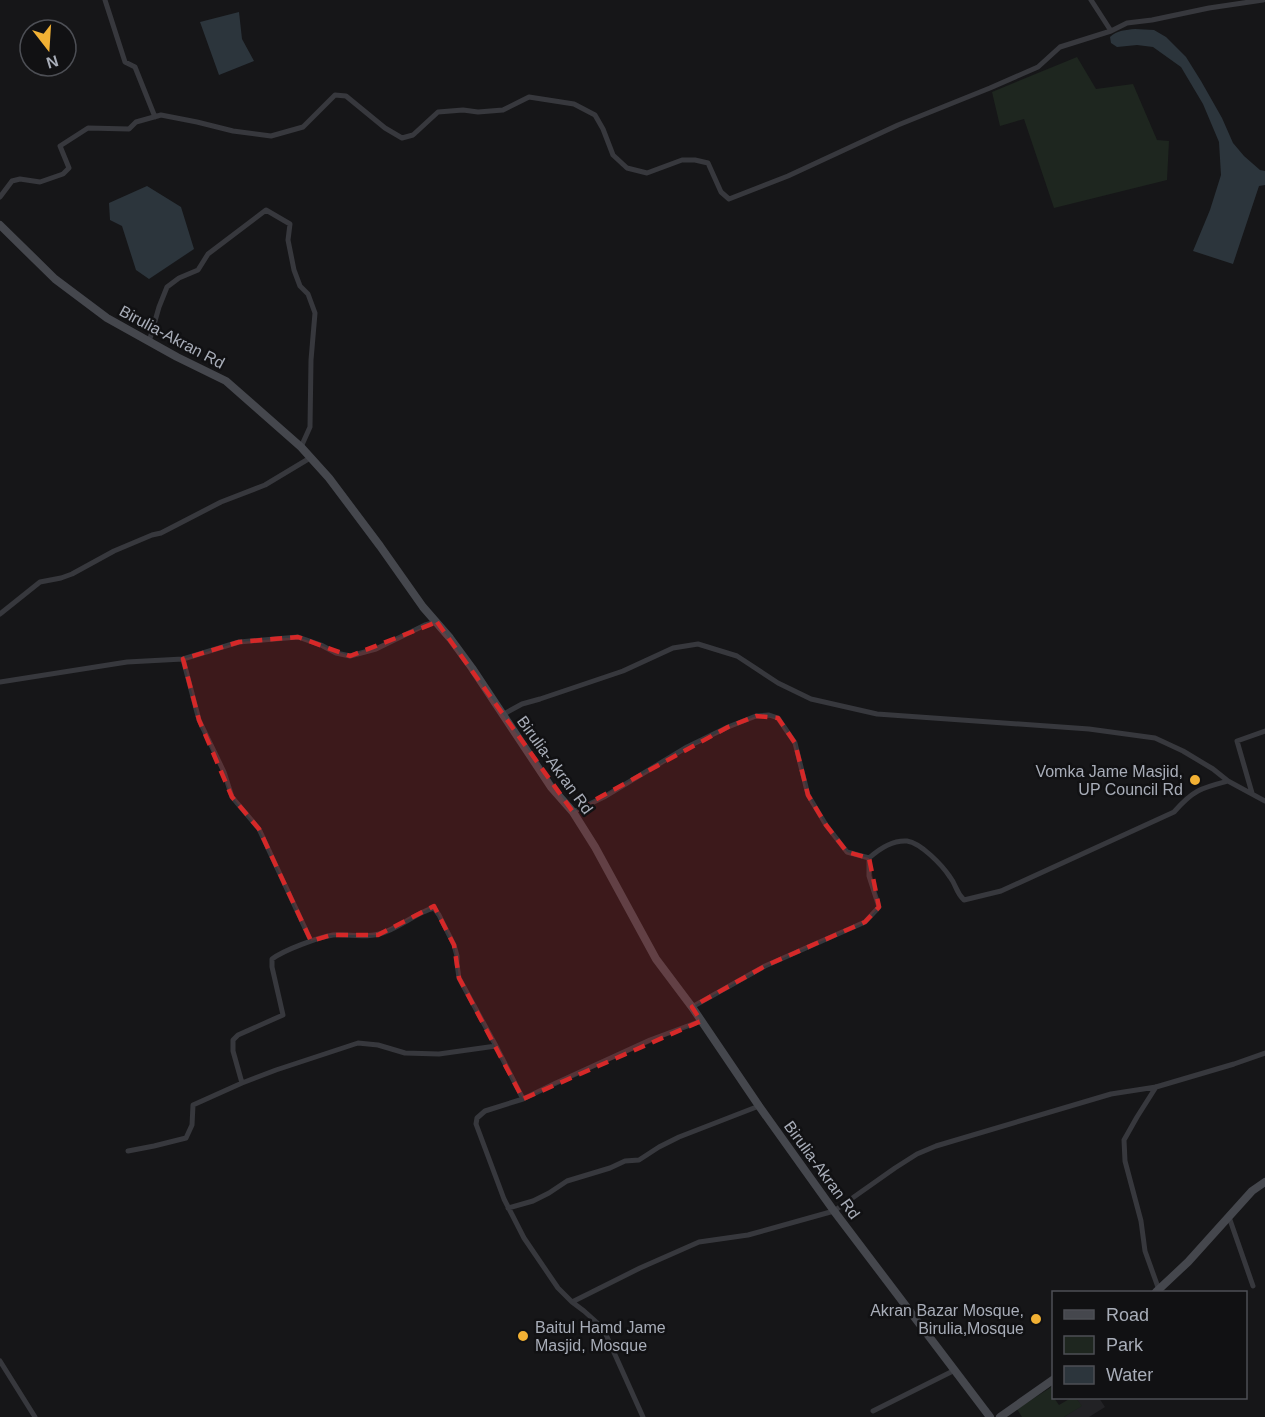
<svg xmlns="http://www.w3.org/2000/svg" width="1265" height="1417" font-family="Arial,sans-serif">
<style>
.built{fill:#222225}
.green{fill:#1e261f}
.water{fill:#2c353c}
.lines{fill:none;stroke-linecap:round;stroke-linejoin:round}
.street{stroke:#37383d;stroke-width:5}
.secondary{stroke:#45474d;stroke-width:8}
.marked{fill:#d62828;fill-opacity:0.2;stroke:#d62828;stroke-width:4.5;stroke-dasharray:12 8;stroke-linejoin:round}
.poi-dot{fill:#f2b134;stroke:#111113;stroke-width:2}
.labels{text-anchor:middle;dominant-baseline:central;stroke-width:5;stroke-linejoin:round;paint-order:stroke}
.street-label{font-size:16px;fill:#a8adb8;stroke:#111113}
.poi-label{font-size:16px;fill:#a8adb8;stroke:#111113;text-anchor:end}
</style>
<rect width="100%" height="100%" fill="#161618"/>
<path class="built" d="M 1076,1398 L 1099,1398 L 1105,1407 L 1089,1417 L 1064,1417 L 1081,1406 Z"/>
<path class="green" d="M 1077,57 L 1096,89 L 1133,84 L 1157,140 L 1169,141 L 1167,180 L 1054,208 L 1024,119 L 1000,126 L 992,92 Z
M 1053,1386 L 1054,1398 L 1059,1405 L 1071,1398 L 1076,1398 L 1082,1406 L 1064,1417 L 1022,1417 L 1017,1409 Z"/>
<path class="water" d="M 239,12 L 242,39 L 254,61 L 219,75 L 200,22 Z
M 1135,29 L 1154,30 L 1166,37 L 1186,57 L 1201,81 L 1222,118 L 1233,143 L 1244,156 L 1260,170 L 1265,171 L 1265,185 L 1259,186 L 1233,264 L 1193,251 L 1210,210 L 1221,175 L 1219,142 L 1203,104 L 1181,67 L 1153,47 L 1137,45 L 1117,47 L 1111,43 L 1110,37 C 1117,30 1126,30 1135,29 Z
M 147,186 L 181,207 L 194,249 L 149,279 L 136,270 L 122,226 L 110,220 L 109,203 Z"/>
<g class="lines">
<path class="street" d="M 105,0 L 125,62 L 135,67 L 155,117
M 1091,0 L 1111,31 L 1127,23 L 1152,20 L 1209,8 L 1263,0
M 0,197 L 12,181 L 20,179 L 40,182 L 63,174 L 69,168 L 60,146 L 88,128 L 129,129 L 136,122 L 161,115 L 197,122 L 233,131 L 271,136 L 303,127 L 335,95 L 346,96 L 385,128 L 402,138 L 413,135 L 438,112 L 463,110 L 478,112 L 503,110 L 529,97 L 574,104 L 595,115 L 603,129 L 613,155 L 627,168 L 647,173 L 682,160 L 695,160 L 708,163 L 721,192 L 729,199 L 788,176 L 898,125 L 990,88 L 1038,67 L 1060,47 L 1111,31
M 149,342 L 159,307 L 167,287 L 179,278 L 198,270 L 208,254 L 266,210 L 290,224 L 288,240 L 294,270 L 300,286 L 308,294 L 315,313 L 311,360 L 310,427 L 301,447
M 0,614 L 40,582 L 61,578 L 72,574 L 114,551 L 152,535 L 161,533 L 221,502 L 265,485 L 310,458
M 183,659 L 199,720 L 224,772 L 232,797 L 259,829 L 311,941
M 0,682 L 127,662 L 183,659 L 239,642 L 298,637 L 321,645 L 336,653 L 350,656 L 376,649 L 425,625 L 436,622
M 502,715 L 522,704 L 540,699 L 623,671 L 673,648 L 698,644 L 737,656 L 778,683 L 811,699 L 877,714 L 1089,729 L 1155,738 L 1183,751 L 1213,769 L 1228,781
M 1252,793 L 1237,741 L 1265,731
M 573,812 L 604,797 L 687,747 L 728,727 L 756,716 L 769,715 L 778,718 L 795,743 L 808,795 L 826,825 L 847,852 L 869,858
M 692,1007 L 765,966 L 865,922 L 879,907 L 869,876 L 869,858 C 879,849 893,840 907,841 C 921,843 942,865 950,877 C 957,886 955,891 964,900 L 1001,891 L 1174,812 C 1193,790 1201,788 1228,781 L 1265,801
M 242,1083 L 233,1051 L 233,1040 L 238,1035 L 283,1015 L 272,967 L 272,959 C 284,950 319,937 333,935 C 348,934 365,938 379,934 C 399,929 416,912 434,908 L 439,915 L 454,945 L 457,956 L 457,964 L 459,978 L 496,1046 L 523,1099
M 1156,1087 L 1137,1117 L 1124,1140 L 1125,1161 L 1141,1221 L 1145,1251 L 1159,1290
M 128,1151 L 154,1146 L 186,1138 L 192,1125 L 193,1105 L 242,1083 L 276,1070 L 358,1043 L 378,1045 L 405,1053 L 439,1054 L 496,1046
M 508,1208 L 533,1201 L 549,1193 L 567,1181 L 610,1168 L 625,1161 L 639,1160 L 659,1147 L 679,1137 L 759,1106
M 1229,1217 L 1253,1286
M 572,1302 L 640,1268 L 699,1242 L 748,1235 L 834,1211 L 895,1168 L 917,1154 L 936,1146 L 1111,1094 L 1156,1087 L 1234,1064 L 1265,1053
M 0,1361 L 35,1417
M 873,1411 L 955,1370
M 643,1417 L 603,1328 L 584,1311 L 572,1302 L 558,1288 L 524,1238 L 504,1199 L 476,1124 L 477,1118 L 485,1111 L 523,1099 L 556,1083 L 650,1040 L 701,1021"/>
<path class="secondary" d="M 0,225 L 55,279 L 107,318 L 177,357 L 226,381 L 301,447 L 329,478 L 380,546 L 423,607 L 450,638 L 472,668 L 551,787 L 573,812 L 595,847 L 656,959 L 692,1007 L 759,1106 L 834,1211 L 990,1417
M 1156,1292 L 1188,1262 L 1252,1191 L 1265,1182
M 1000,1417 L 1054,1379"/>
</g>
<path class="marked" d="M 437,622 L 573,812 L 728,727 L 756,716 L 778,718 L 795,743 L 808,795 L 826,825 L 847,852 L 869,858 L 879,907 L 865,922 L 765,966 L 692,1007 L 701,1021 L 523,1099 L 459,978 L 454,945 L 434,906 L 378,935 L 331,935 L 311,941 L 259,829 L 232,797 L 199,720 L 183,659 L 239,642 L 298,637 L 350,656 Z"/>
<g class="poi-dot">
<circle cx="1195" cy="780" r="6"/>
<circle cx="1036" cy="1319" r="6"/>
<circle cx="523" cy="1336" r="6"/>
</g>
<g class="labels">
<g class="street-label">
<text transform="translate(172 337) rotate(28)">Birulia-Akran Rd</text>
<text transform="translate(555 765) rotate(54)">Birulia-Akran Rd</text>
<text transform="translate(822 1170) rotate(54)">Birulia-Akran Rd</text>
</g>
<g class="poi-label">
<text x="1183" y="771">Vomka Jame Masjid,<tspan x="1183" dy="18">UP Council Rd</tspan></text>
<text x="1024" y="1310">Akran Bazar Mosque,<tspan x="1024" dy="18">Birulia,Mosque</tspan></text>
<text x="535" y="1327" text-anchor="start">Baitul Hamd Jame<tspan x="535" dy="18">Masjid, Mosque</tspan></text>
</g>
</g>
<rect x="1052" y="1291" width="195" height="108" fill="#111113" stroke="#4d4f55" stroke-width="1.5"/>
<rect x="1064" y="1310" width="30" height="9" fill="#45474d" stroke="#4d4f55" stroke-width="1.5"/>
<text x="1106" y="1321" font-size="18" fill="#a8adb8">Road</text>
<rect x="1064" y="1336" width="30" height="18" fill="#1e261f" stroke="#4d4f55" stroke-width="1.5"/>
<text x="1106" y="1351" font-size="18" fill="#a8adb8">Park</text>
<rect x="1064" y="1366" width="30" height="18" fill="#2c353c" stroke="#4d4f55" stroke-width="1.5"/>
<text x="1106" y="1381" font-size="18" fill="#a8adb8">Water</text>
<g transform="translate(48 48) rotate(163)"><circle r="28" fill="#111113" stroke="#4d4f55" stroke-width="1.5"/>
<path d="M0-4.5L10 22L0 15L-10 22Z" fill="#f2b134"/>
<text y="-9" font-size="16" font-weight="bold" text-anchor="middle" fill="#a8adb8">N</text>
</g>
</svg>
